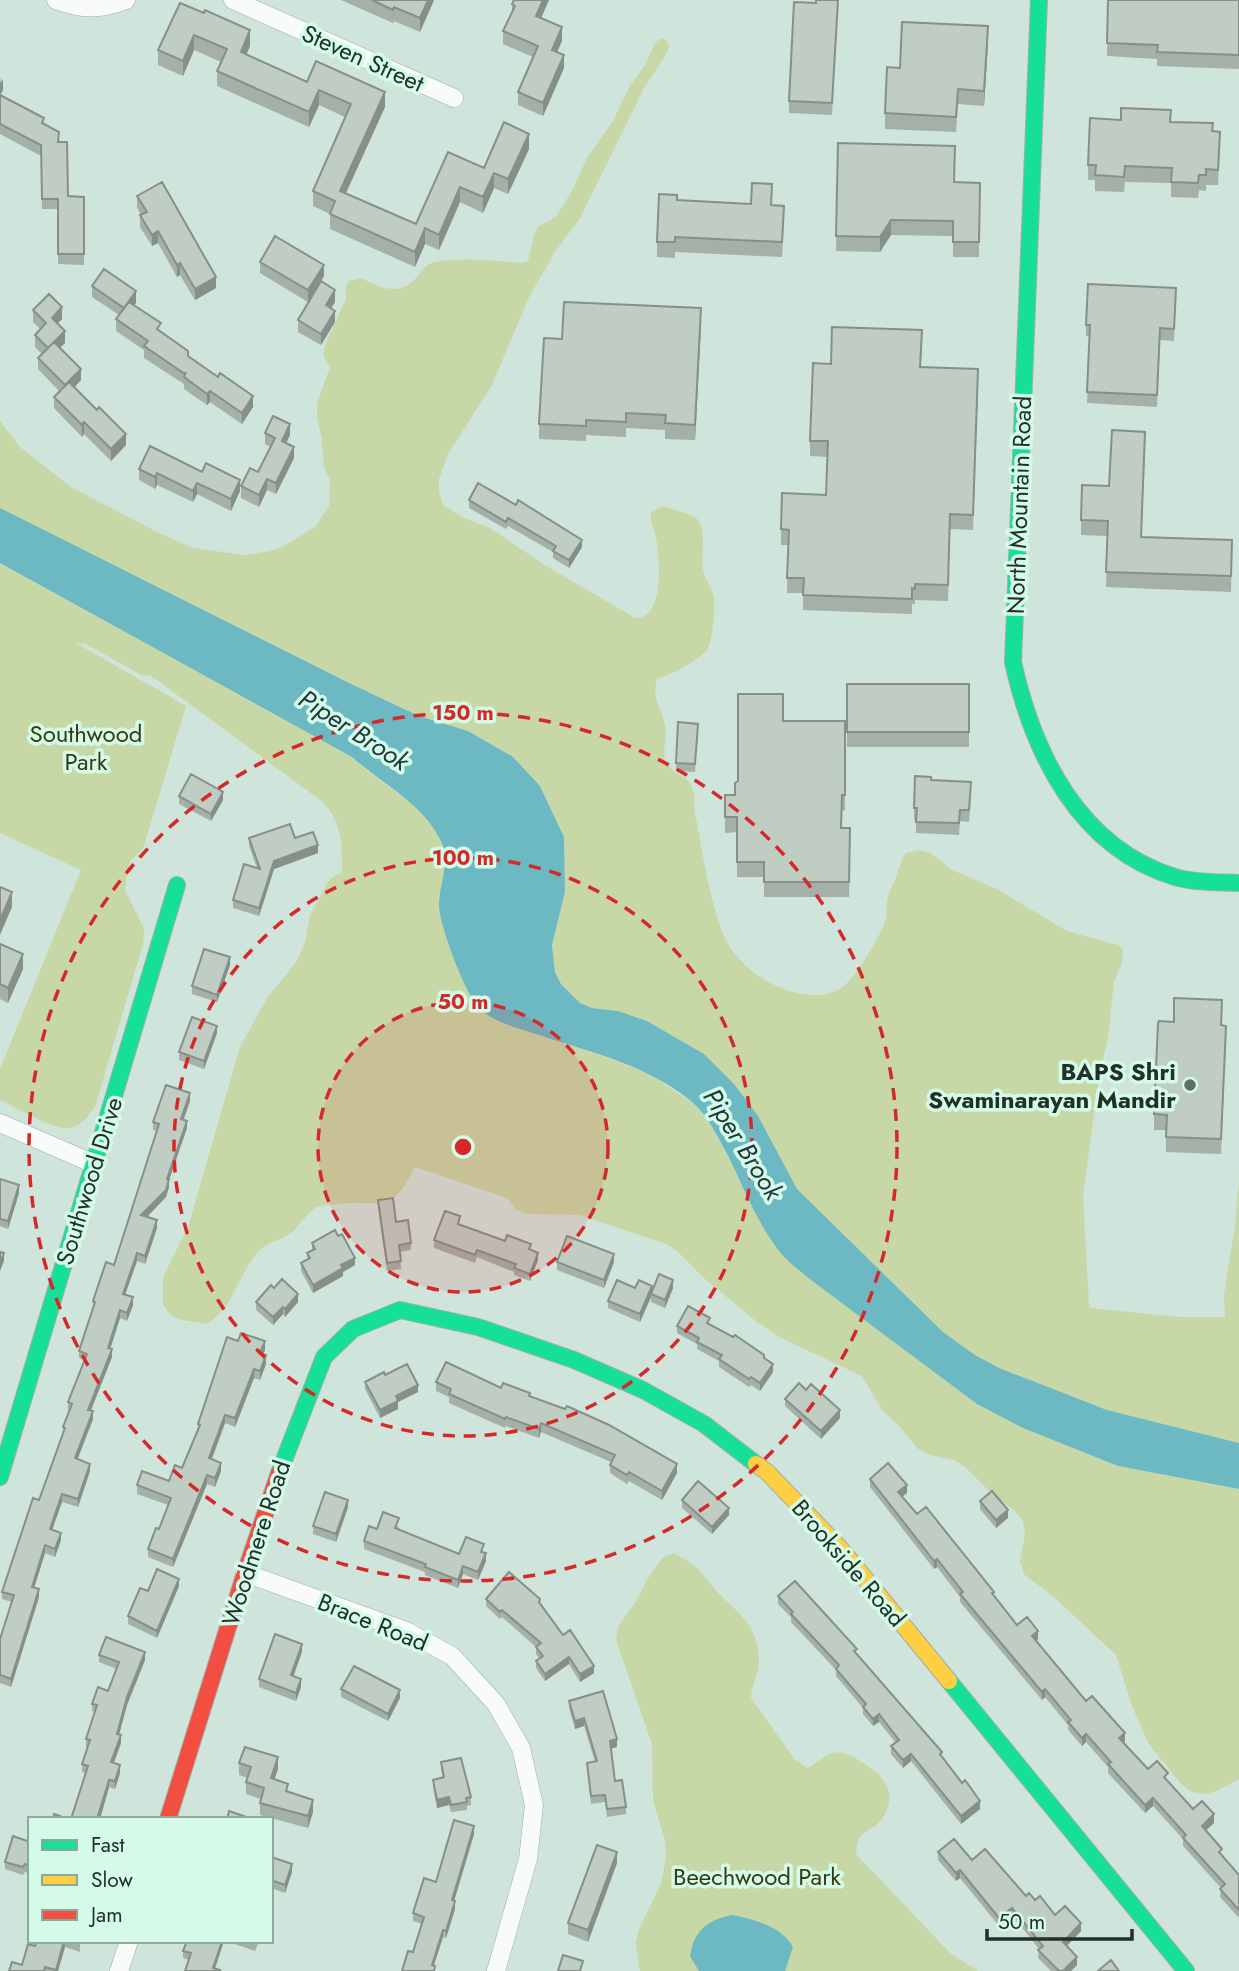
<svg xmlns="http://www.w3.org/2000/svg" width="1239" height="1971" font-family="Jost,sans-serif">
<style>
.green{fill:#c8d7a6}
.water{fill:#6cb8c3}
.lines{fill:none;stroke-linecap:round;stroke-linejoin:round}
.street-casing{stroke:#9eaea6;stroke-width:19}
.fast-casing{stroke:#9eaea6;stroke-width:18}
.slow-casing{stroke:#9eaea6;stroke-width:18}
.jam-casing{stroke:#9eaea6;stroke-width:18}
.street{stroke:#f8fbf9;stroke-width:18}
.fast{stroke:#16e098;stroke-width:16}
.slow{stroke:#ffcf43;stroke-width:16}
.jam{stroke:#f24e42;stroke-width:16}
.wall{fill:#a4b0a8}
.shaded-wall{fill:#869088}
.building{fill:#bfcdc3;stroke:#869088;stroke-width:2}
.ring{fill:none;stroke:#d62828;stroke-width:3.5;stroke-dasharray:12 9}
.poi-dot{fill:#5e6f67;stroke:#d3fbe7;stroke-width:2.5}
.labels{text-anchor:middle;dominant-baseline:central;stroke-width:7;stroke-linejoin:round;paint-order:stroke}
.street-label{font-size:24px;fill:#213029;stroke:#d3fbe7}
.park-label{font-size:24px;fill:#373a12;stroke:#d3fbe7}
.poi-label{font-size:24px;font-weight:bold;fill:#213029;stroke:#d3fbe7;text-anchor:end}
.water-label{font-size:26px;font-style:italic;fill:#22383d;stroke:#d3fbe7}
.centre{fill:#d62828;stroke:#d3fbe7;stroke-width:3.5}
.ring-label{font-size:21px;text-anchor:middle;font-weight:bold;fill:#d62828;stroke:#d3fbe7;stroke-width:7;stroke-linejoin:round;paint-order:stroke}
</style>
<rect width="100%" height="100%" fill="#cfe4da"/>
<path class="green" d="M 661,38 L 666,40 L 669,47 L 667,53 L 644,88 L 580,218 L 555,252 L 529,297 L 492,385 L 448,454 L 439,479 L 439,492 L 443,505 L 464,518 L 490,528 L 543,564 L 635,618 C 665,619 660,559 656,538 C 654,526 650,526 651,512 L 663,506 C 670,509 695,514 698,520 C 708,537 699,557 704,574 C 706,581 711,587 713,594 C 716,605 713,639 708,648 C 701,660 669,676 657,679 C 651,700 662,707 665,725 C 668,736 661,751 666,762 C 670,773 688,775 692,787 C 695,795 694,805 695,813 C 702,848 712,919 730,947 C 744,969 769,986 794,992 C 812,996 829,998 845,985 C 857,975 883,933 886,917 C 887,912 886,907 887,901 C 888,892 894,885 896,877 C 899,868 901,861 906,853 L 919,850 L 931,853 L 952,870 L 995,888 L 1067,931 L 1117,945 L 1123,950 L 1122,963 L 1114,982 L 1108,1037 L 1099,1077 L 1083,1195 L 1089,1305 L 1090,1308 L 1179,1317 L 1225,1317 L 1224,1295 L 1235,1226 L 1239,1179 L 1239,1443 L 1107,1410 L 999,1368 L 975,1355 L 943,1332 L 797,1189 L 704,1054 L 647,1021 L 618,1011 L 592,1008 L 580,1003 L 561,984 L 555,972 L 552,945 L 565,892 L 564,837 L 540,786 L 513,757 L 468,731 L 419,716 L 349,683 L 0,508 L 0,421 L 20,447 L 71,487 L 159,533 L 193,548 L 244,555 L 270,551 L 282,547 L 315,527 L 329,506 L 330,480 L 324,467 L 322,441 L 317,416 L 317,403 L 330,367 L 323,355 L 326,343 L 346,299 L 346,286 L 349,281 L 361,278 C 379,287 399,297 415,279 C 423,271 424,264 435,262 C 464,257 493,261 522,263 L 528,261 L 535,231 L 539,226 L 556,217 L 573,189 L 587,158 L 613,121 L 630,86 L 645,65 L 655,43 Z
M 0,563 L 352,757 C 360,764 368,772 377,778 C 406,800 445,821 446,863 C 447,877 442,892 439,906 L 606,1057 L 651,1075 L 694,1104 L 710,1123 L 771,1239 L 787,1260 L 977,1404 L 1023,1428 L 1118,1466 L 1239,1489 L 1239,1779 L 1217,1791 L 1205,1794 L 1192,1792 L 1182,1785 L 1148,1743 L 1132,1706 L 1116,1655 L 1055,1598 L 1024,1574 L 1020,1561 L 1025,1534 L 1023,1521 L 1014,1510 L 993,1495 L 965,1467 L 954,1460 L 929,1455 L 918,1449 L 901,1428 L 882,1410 L 862,1376 L 779,1337 L 757,1322 L 705,1279 L 677,1251 L 666,1244 L 580,1215 L 527,1214 L 515,1209 L 507,1198 L 415,1167 C 389,1217 385,1199 337,1204 C 330,1205 321,1205 315,1208 C 306,1214 301,1224 293,1231 C 282,1241 267,1241 257,1253 C 244,1269 237,1288 227,1305 C 222,1312 214,1318 208,1324 L 182,1320 L 170,1315 L 163,1304 L 163,1277 L 188,1227 L 240,1047 L 267,998 L 294,965 L 300,954 L 305,942 L 310,915 L 330,879 L 342,872 C 342,844 342,823 323,802 L 150,675 L 143,676 L 86,644 L 76,643 L 186,706 L 143,849 L 131,860 L 127,871 L 125,890 L 144,929 L 143,944 L 95,1107 C 88,1116 82,1126 69,1128 C 52,1130 16,1107 0,1100 L 0,1069 L 81,870 L 0,833 Z
M 674,1553 C 682,1558 690,1562 697,1568 C 706,1577 713,1588 722,1597 C 743,1616 759,1630 759,1661 C 759,1675 751,1685 751,1698 L 795,1760 L 807,1768 C 816,1764 822,1758 830,1754 C 844,1748 858,1760 869,1767 C 887,1777 896,1799 883,1817 C 872,1834 856,1828 856,1854 L 950,1953 L 978,1971 L 640,1971 L 636,1943 L 639,1929 L 661,1884 L 666,1857 L 665,1841 L 653,1800 L 652,1744 L 616,1640 L 618,1627 L 634,1604 L 647,1580 L 662,1558 Z"/>
<path class="water" d="M 0,508 L 349,683 L 419,716 L 468,731 L 513,757 L 540,786 L 564,837 L 565,892 L 552,945 L 555,972 L 561,984 L 580,1003 L 592,1008 L 618,1011 L 647,1021 L 704,1054 L 734,1084 L 758,1116 L 797,1189 L 943,1332 L 975,1355 L 999,1368 L 1107,1410 L 1239,1443 L 1239,1489 L 1118,1466 L 1023,1428 L 977,1404 L 807,1277 C 801,1271 793,1266 787,1260 C 761,1233 744,1187 727,1154 C 717,1136 708,1116 692,1102 C 649,1066 594,1053 542,1036 C 522,1029 496,1024 480,1009 C 465,994 440,927 439,906 C 439,882 452,863 440,839 C 421,802 382,784 352,757 L 0,563 Z
M 732,1915 C 754,1919 782,1927 793,1947 L 785,1971 L 699,1971 L 690,1956 C 694,1931 707,1920 732,1915 Z"/>
<g class="lines">
<g class="street-casing">
<path id="street" d="M 56,0 C 83,10 99,10 126,0
M 233,0 L 454,98
M 0,1123 L 94,1164
M 245,1573 L 406,1631 L 452,1656 L 496,1704 L 521,1748 L 534,1805 L 528,1859 L 496,1971
M 119,1971 L 129,1941"/>
</g>
<g class="fast-casing">
<path id="fast" d="M 1039,0 L 1013,662 C 1033,753 1079,848 1175,877 C 1195,883 1218,882 1239,883
M 279,1473 L 324,1357 L 353,1329 L 400,1310 L 478,1327 L 574,1360 L 643,1390 L 704,1424 L 756,1464
M 0,1477 L 177,885
M 949,1681 L 1186,1971"/>
</g>
<g class="slow-casing">
<path id="slow" d="M 756,1464 L 767,1472 L 840,1548 L 949,1681"/>
</g>
<g class="jam-casing">
<path id="jam" d="M 168,1819 L 245,1573 L 279,1473"/>
</g>
<use href="#street" class="street"/>
<use href="#fast" class="fast"/>
<use href="#slow" class="slow"/>
<use href="#jam" class="jam"/>
</g>
<path class="wall" d="M 341,0 L 434,0 L 420,32 L 394,21 L 393,23 Z
M 838,0 L 832,115 L 789,113 L 789,101 L 816,3 Z
M 1108,0 L 1239,0 L 1239,69 L 1157,66 L 1157,59 L 1107,56 Z
M 180,3 L 250,46 L 246,55 L 307,82 L 385,107 L 346,193 L 416,224 L 484,168 L 529,149 L 508,194 L 494,188 L 483,213 L 460,202 L 439,250 L 425,244 L 415,267 L 330,229 L 330,214 L 313,206 L 313,191 L 345,117 L 319,105 L 309,127 L 217,86 L 217,71 L 221,62 L 194,50 L 183,76 L 158,65 L 158,50 Z
M 512,4 L 541,18 L 562,41 L 557,52 L 564,68 L 543,116 L 518,105 L 518,92 L 533,57 L 503,44 L 503,31 L 512,12 Z
M 988,42 L 984,106 L 958,104 L 956,132 L 885,129 L 885,113 L 900,68 Z
M 0,77 L 3,90 L 0,95 L 44,123 L 59,142 L 68,196 L 84,197 L 84,265 L 58,264 L 58,209 L 42,209 L 41,156 L 0,134 Z
M 1171,122 L 1213,131 L 1220,147 L 1218,185 L 1206,185 L 1206,191 L 1199,190 L 1198,198 L 1171,197 L 1171,183 L 1125,182 L 1124,192 L 1095,191 L 1095,180 L 1088,180 L 1088,165 Z
M 838,143 L 954,182 L 980,183 L 979,257 L 953,257 L 953,236 L 891,235 L 880,252 L 836,251 Z
M 137,196 L 216,288 L 195,300 L 180,275 L 177,277 L 158,243 L 152,246 L 140,227 L 140,215 L 141,215 L 137,207 Z
M 677,200 L 772,205 L 784,221 L 782,257 L 675,252 L 675,258 L 657,257 L 657,242 Z
M 260,262 L 324,276 L 308,302 L 260,273 Z
M 92,286 L 136,303 L 134,305 L 161,332 L 188,356 L 253,407 L 242,424 L 210,402 L 207,405 L 184,389 L 184,384 L 144,358 L 144,350 L 116,331 L 116,319 L 119,315 L 92,297 Z
M 1176,300 L 1174,341 L 1160,340 L 1157,407 L 1087,403 L 1090,336 L 1086,336 L 1086,325 Z
M 335,302 L 331,308 L 335,322 L 321,345 L 298,332 L 298,320 Z
M 33,310 L 62,319 L 57,324 L 65,343 L 60,347 L 81,380 L 75,387 L 126,445 L 111,461 L 84,434 L 82,437 L 54,408 L 54,397 L 59,391 L 38,369 L 38,358 L 42,354 L 35,347 L 35,335 L 40,329 L 33,322 Z
M 701,324 L 695,440 L 665,439 L 665,430 L 626,428 L 626,437 L 586,435 L 586,441 L 539,439 L 539,424 L 562,339 Z
M 922,345 L 921,367 L 978,385 L 973,530 L 950,529 L 948,601 L 915,600 L 915,604 L 912,604 L 912,614 L 803,610 L 803,593 L 787,593 L 788,545 L 781,545 L 781,529 L 826,495 L 827,457 L 810,456 L 810,441 L 831,364 Z
M 265,433 L 290,435 L 286,443 L 294,458 L 276,494 L 267,490 L 259,507 L 241,498 L 241,486 L 258,472 L 271,447 L 265,444 Z
M 1145,447 L 1141,537 L 1232,540 L 1231,592 L 1106,587 L 1108,536 L 1081,535 L 1081,520 L 1109,486 Z
M 139,469 L 202,472 L 240,491 L 231,511 L 197,494 L 193,502 L 157,485 L 155,489 L 139,480 Z
M 469,500 L 582,547 L 569,568 L 553,558 L 553,552 L 508,526 L 506,529 L 469,508 Z
M 847,684 L 969,684 L 969,747 L 847,747 Z
M 783,721 L 845,721 L 845,810 L 842,811 L 841,828 L 850,828 L 849,897 L 764,897 L 764,877 L 737,877 L 737,832 L 725,833 L 725,795 L 735,795 L 738,781 Z
M 698,731 L 695,772 L 676,771 L 676,763 Z
M 971,793 L 969,822 L 960,821 L 959,835 L 916,833 L 916,820 L 914,820 L 914,808 Z
M 179,796 L 223,800 L 211,821 L 179,804 Z
M 249,838 L 295,838 L 318,853 L 274,869 L 259,916 L 233,908 L 233,900 L 257,868 L 249,846 Z
M 0,944 L 23,969 L 8,1003 L 0,999 Z
M 230,965 L 217,1002 L 192,994 L 192,986 Z
M 1222,1025 L 1226,1041 L 1221,1154 L 1166,1152 L 1166,1130 L 1154,1130 L 1154,1114 Z
M 217,1033 L 204,1069 L 179,1060 L 179,1052 Z
M 190,1101 L 184,1119 L 187,1128 L 169,1180 L 169,1187 L 166,1197 L 147,1217 L 157,1228 L 145,1264 L 137,1261 L 125,1294 L 133,1305 L 127,1321 L 120,1318 L 110,1349 L 112,1357 L 91,1411 L 93,1419 L 77,1459 L 90,1471 L 78,1507 L 62,1502 L 52,1530 L 61,1540 L 55,1557 L 45,1553 L 34,1588 L 39,1597 L 11,1687 L 0,1683 L 0,1639 L 12,1602 L 2,1599 L 2,1592 L 39,1500 L 63,1433 L 63,1427 L 70,1410 L 68,1410 L 68,1402 L 85,1360 L 79,1358 L 79,1351 L 93,1309 L 93,1301 L 114,1265 L 157,1131 L 153,1130 L 153,1122 Z
M 0,1179 L 19,1193 L 8,1229 L 0,1226 Z
M 378,1200 L 411,1243 L 411,1250 L 400,1252 L 401,1269 L 387,1271 L 378,1208 Z
M 460,1224 L 460,1225 L 531,1250 L 538,1260 L 530,1281 L 514,1275 L 514,1272 L 477,1257 L 475,1263 L 434,1248 L 434,1240 Z
M 312,1243 L 355,1265 L 343,1272 L 343,1276 L 313,1293 L 301,1271 L 301,1263 L 307,1260 L 307,1253 L 312,1250 Z
M 557,1262 L 614,1262 L 604,1288 L 557,1270 Z
M 274,1288 L 298,1302 L 285,1317 L 283,1314 L 273,1325 L 256,1310 L 256,1302 Z
M 673,1288 L 665,1308 L 651,1302 L 651,1297 L 640,1322 L 608,1308 L 608,1301 L 652,1290 Z
M 710,1325 L 764,1358 L 773,1372 L 760,1391 L 751,1385 L 749,1387 L 719,1367 L 719,1361 L 697,1349 L 697,1344 L 677,1333 L 677,1326 Z
M 238,1341 L 265,1350 L 263,1354 L 266,1364 L 260,1380 L 254,1378 L 235,1427 L 225,1423 L 212,1459 L 221,1471 L 215,1487 L 207,1484 L 173,1567 L 148,1557 L 148,1549 L 159,1529 L 168,1505 L 137,1494 L 137,1485 L 169,1481 L 182,1468 L 198,1429 L 198,1424 Z
M 385,1375 L 418,1392 L 398,1402 L 398,1409 L 380,1418 L 365,1389 L 365,1382 Z
M 436,1382 L 501,1388 L 530,1396 L 677,1473 L 662,1500 L 629,1481 L 627,1484 L 610,1473 L 610,1465 L 611,1462 L 541,1432 L 539,1438 L 506,1426 L 505,1428 L 449,1403 L 449,1397 L 436,1391 Z
M 785,1399 L 840,1418 L 821,1439 L 785,1406 Z
M 870,1479 L 907,1493 L 902,1497 L 917,1514 L 994,1595 L 1017,1625 L 1038,1639 L 1036,1641 L 1086,1701 L 1125,1741 L 1124,1743 L 1148,1769 L 1168,1781 L 1193,1809 L 1214,1823 L 1206,1830 L 1222,1856 L 1239,1875 L 1239,1918 L 1220,1897 L 1221,1888 L 1183,1846 L 1183,1839 L 1153,1806 L 1145,1813 L 1108,1773 L 1108,1767 L 1086,1742 L 1082,1746 L 1068,1730 L 1068,1725 L 1045,1697 L 1042,1700 L 960,1602 L 960,1597 L 937,1567 L 934,1569 L 870,1487 Z
M 682,1500 L 729,1515 L 712,1534 L 682,1508 Z
M 980,1501 L 1008,1518 L 996,1528 L 980,1509 Z
M 348,1507 L 336,1542 L 313,1534 L 313,1526 Z
M 399,1526 L 398,1529 L 459,1554 L 484,1553 L 486,1561 L 478,1580 L 463,1574 L 458,1588 L 425,1575 L 425,1572 L 364,1549 L 364,1541 L 377,1529 Z
M 179,1586 L 157,1638 L 128,1624 L 128,1616 L 148,1591 Z
M 778,1596 L 857,1655 L 942,1756 L 980,1809 L 961,1824 L 911,1761 L 903,1768 L 891,1754 L 891,1746 L 896,1743 L 879,1722 L 873,1726 L 863,1714 L 863,1708 L 836,1676 L 836,1670 L 791,1622 L 791,1617 L 778,1604 Z
M 486,1599 L 539,1602 L 563,1635 L 594,1673 L 580,1682 L 569,1664 L 545,1681 L 536,1668 L 536,1661 L 539,1658 L 536,1654 L 536,1647 L 502,1617 L 500,1619 L 486,1606 Z
M 302,1652 L 293,1676 L 301,1687 L 296,1701 L 259,1687 L 259,1679 Z
M 99,1655 L 145,1660 L 127,1705 L 119,1735 L 121,1743 L 114,1763 L 120,1773 L 115,1789 L 109,1787 L 100,1819 L 71,1819 L 86,1773 L 82,1772 L 82,1764 L 88,1747 L 86,1747 L 86,1739 L 95,1712 L 92,1711 L 92,1704 L 108,1691 L 117,1669 L 99,1662 Z
M 341,1689 L 400,1698 L 388,1721 L 341,1697 Z
M 569,1701 L 617,1747 L 611,1748 L 615,1781 L 626,1807 L 626,1814 L 607,1817 L 605,1802 L 591,1804 L 587,1763 L 595,1762 L 584,1726 L 575,1729 L 569,1708 Z
M 441,1762 L 471,1797 L 471,1805 L 467,1806 L 467,1810 L 451,1812 L 449,1805 L 437,1808 L 433,1788 L 433,1780 L 443,1778 L 441,1770 Z
M 239,1763 L 278,1769 L 274,1779 L 313,1812 L 308,1828 L 260,1815 L 260,1803 L 261,1799 L 246,1794 L 246,1782 L 248,1778 L 239,1775 Z
M 474,1834 L 454,1901 L 455,1909 L 446,1938 L 443,1937 L 434,1965 L 435,1971 L 413,1952 L 422,1924 L 413,1921 L 413,1913 Z
M 30,1842 L 30,1873 L 25,1872 L 23,1875 L 5,1869 L 5,1862 Z
M 938,1852 L 972,1860 L 1026,1896 L 1035,1900 L 1055,1915 L 1081,1931 L 1066,1946 L 1077,1965 L 1071,1971 L 1051,1971 L 1038,1958 L 1039,1949 L 1012,1915 L 999,1926 L 960,1878 L 956,1881 L 938,1860 Z
M 271,1857 L 292,1872 L 285,1893 L 271,1888 Z
M 617,1863 L 588,1942 L 568,1934 L 568,1923 Z
M 37,1941 L 78,1941 L 80,1944 L 80,1952 L 65,1947 L 58,1971 L 9,1971 L 22,1965 L 35,1946 Z
M 187,1941 L 224,1941 L 215,1969 L 183,1958 L 183,1951 Z
M 226,1941 L 259,1941 L 255,1951 Z"/>
<path class="shaded-wall" d="M 428,0 L 434,0 L 420,32 L 420,18 Z
M 543,0 L 549,0 L 536,30 L 536,16 Z
M 988,26 L 988,42 L 984,106 L 984,91 Z
M 562,27 L 562,41 L 552,63 L 552,50 Z
M 250,30 L 250,46 L 241,67 L 241,52 Z
M 194,35 L 194,50 L 183,76 L 183,61 Z
M 564,55 L 564,68 L 543,116 L 543,103 Z
M 3,79 L 3,90 L 0,95 L 0,84 Z
M 319,90 L 319,105 L 309,127 L 309,112 Z
M 385,92 L 385,107 L 340,206 L 340,191 Z
M 529,134 L 529,149 L 508,194 L 508,179 Z
M 494,173 L 494,188 L 483,213 L 483,197 Z
M 460,187 L 460,202 L 439,250 L 439,235 Z
M 891,220 L 891,235 L 880,252 L 880,237 Z
M 425,228 L 425,244 L 415,267 L 415,252 Z
M 158,231 L 158,243 L 152,246 L 152,235 Z
M 180,263 L 180,275 L 177,277 L 177,265 Z
M 324,265 L 324,276 L 308,302 L 308,290 Z
M 216,277 L 216,288 L 195,300 L 195,289 Z
M 335,290 L 335,302 L 326,317 L 326,305 Z
M 136,291 L 136,303 L 124,319 L 124,308 Z
M 62,307 L 62,319 L 52,329 L 52,318 Z
M 701,308 L 701,324 L 695,440 L 695,425 Z
M 335,311 L 335,322 L 321,345 L 321,334 Z
M 65,331 L 65,343 L 48,360 L 48,348 Z
M 81,369 L 81,380 L 65,397 L 65,385 Z
M 210,391 L 210,402 L 207,405 L 207,394 Z
M 253,396 L 253,407 L 242,424 L 242,413 Z
M 84,422 L 84,434 L 82,437 L 82,425 Z
M 290,424 L 290,435 L 282,452 L 282,441 Z
M 126,434 L 126,445 L 111,461 L 111,449 Z
M 294,447 L 294,458 L 276,494 L 276,483 Z
M 157,473 L 157,485 L 155,489 L 155,477 Z
M 267,479 L 267,490 L 259,507 L 259,495 Z
M 240,480 L 240,491 L 231,511 L 231,499 Z
M 197,483 L 197,494 L 193,502 L 193,491 Z
M 582,540 L 582,547 L 569,568 L 569,560 Z
M 223,792 L 223,800 L 211,821 L 211,814 Z
M 318,845 L 318,853 L 274,869 L 259,916 L 259,908 L 274,861 Z
M 12,892 L 12,907 L 0,935 L 0,920 Z
M 23,954 L 23,969 L 8,1003 L 8,988 Z
M 230,957 L 230,965 L 217,1002 L 217,995 Z
M 217,1026 L 217,1033 L 204,1069 L 204,1061 Z
M 190,1093 L 190,1101 L 181,1126 L 181,1119 Z
M 187,1121 L 187,1128 L 169,1180 L 169,1187 L 166,1197 L 141,1223 L 141,1215 L 167,1179 Z
M 19,1185 L 19,1193 L 8,1229 L 8,1221 Z
M 157,1220 L 157,1228 L 145,1264 L 145,1256 Z
M 4,1253 L 4,1261 L 0,1271 L 0,1264 Z
M 137,1253 L 137,1261 L 123,1301 L 123,1294 Z
M 538,1253 L 538,1260 L 530,1281 L 530,1274 Z
M 614,1254 L 614,1262 L 604,1288 L 604,1280 Z
M 355,1258 L 355,1265 L 343,1272 L 343,1276 L 313,1293 L 313,1285 L 341,1265 Z
M 673,1280 L 673,1288 L 665,1308 L 665,1300 Z
M 652,1286 L 652,1293 L 651,1294 L 651,1297 L 640,1322 L 640,1314 Z
M 298,1294 L 298,1302 L 285,1317 L 285,1309 Z
M 133,1297 L 133,1305 L 127,1321 L 127,1313 Z
M 283,1307 L 283,1314 L 273,1325 L 273,1317 Z
M 120,1310 L 120,1318 L 108,1356 L 108,1348 Z
M 265,1341 L 265,1350 L 260,1362 L 260,1353 Z
M 112,1349 L 112,1357 L 88,1417 L 88,1410 Z
M 266,1355 L 266,1364 L 260,1380 L 260,1371 Z
M 773,1364 L 773,1372 L 760,1391 L 760,1383 Z
M 254,1369 L 254,1378 L 235,1427 L 235,1418 Z
M 418,1385 L 418,1392 L 398,1402 L 398,1409 L 380,1418 L 380,1410 L 396,1396 Z
M 840,1410 L 840,1418 L 821,1439 L 821,1431 Z
M 93,1411 L 93,1419 L 75,1466 L 75,1458 Z
M 225,1415 L 225,1423 L 209,1466 L 209,1458 Z
M 541,1423 L 541,1432 L 539,1438 L 539,1429 Z
M 221,1463 L 221,1471 L 215,1487 L 215,1478 Z
M 90,1464 L 90,1471 L 78,1507 L 78,1499 Z
M 677,1464 L 677,1473 L 662,1500 L 662,1491 Z
M 207,1475 L 207,1484 L 173,1567 L 173,1559 Z
M 907,1485 L 907,1493 L 898,1500 L 898,1492 Z
M 62,1494 L 62,1502 L 50,1536 L 50,1529 Z
M 348,1500 L 348,1507 L 336,1542 L 336,1534 Z
M 729,1508 L 729,1515 L 712,1534 L 712,1527 Z
M 1008,1510 L 1008,1518 L 996,1528 L 996,1520 Z
M 61,1533 L 61,1540 L 55,1557 L 55,1549 Z
M 45,1545 L 45,1553 L 32,1595 L 32,1587 Z
M 486,1553 L 486,1561 L 478,1580 L 478,1572 Z
M 937,1559 L 937,1567 L 934,1569 L 934,1561 Z
M 463,1566 L 463,1574 L 458,1588 L 458,1580 Z
M 179,1579 L 179,1586 L 157,1638 L 157,1631 Z
M 39,1589 L 39,1597 L 11,1687 L 11,1679 Z
M 1038,1631 L 1038,1639 L 1032,1644 L 1032,1636 Z
M 302,1644 L 302,1652 L 291,1683 L 291,1675 Z
M 145,1652 L 145,1660 L 127,1705 L 117,1742 L 117,1734 L 127,1697 Z
M 569,1657 L 569,1664 L 545,1681 L 545,1674 Z
M 594,1666 L 594,1673 L 580,1682 L 580,1674 Z
M 301,1679 L 301,1687 L 296,1701 L 296,1693 Z
M 1045,1689 L 1045,1697 L 1042,1700 L 1042,1692 Z
M 400,1690 L 400,1698 L 388,1721 L 388,1714 Z
M 879,1714 L 879,1722 L 873,1726 L 873,1719 Z
M 584,1718 L 584,1726 L 575,1729 L 575,1721 Z
M 1125,1733 L 1125,1741 L 1119,1746 L 1119,1738 Z
M 1086,1734 L 1086,1742 L 1082,1746 L 1082,1738 Z
M 121,1735 L 121,1743 L 111,1770 L 111,1762 Z
M 617,1739 L 617,1747 L 610,1749 L 610,1741 Z
M 911,1754 L 911,1761 L 903,1768 L 903,1760 Z
M 278,1757 L 278,1769 L 271,1790 L 271,1778 Z
M 120,1765 L 120,1773 L 115,1789 L 115,1781 Z
M 109,1780 L 109,1787 L 100,1819 L 97,1819 Z
M 449,1797 L 449,1805 L 437,1808 L 437,1800 Z
M 1153,1798 L 1153,1806 L 1145,1813 L 1145,1805 Z
M 313,1800 L 313,1812 L 308,1828 L 308,1816 Z
M 980,1801 L 980,1809 L 961,1824 L 961,1816 Z
M 1214,1814 L 1214,1823 L 1202,1834 L 1202,1826 Z
M 474,1826 L 474,1834 L 452,1908 L 452,1900 Z
M 617,1852 L 617,1863 L 588,1942 L 588,1930 Z
M 292,1864 L 292,1872 L 285,1893 L 285,1885 Z
M 960,1870 L 960,1878 L 956,1881 L 956,1873 Z
M 455,1901 L 455,1909 L 446,1938 L 446,1931 Z
M 1012,1908 L 1012,1915 L 999,1926 L 999,1918 Z
M 1081,1923 L 1081,1931 L 1063,1950 L 1063,1942 Z
M 443,1930 L 443,1937 L 432,1971 L 432,1965 Z
M 64,1941 L 65,1947 L 58,1971 L 56,1971 Z
M 222,1941 L 224,1941 L 214,1971 L 213,1968 Z
M 1077,1957 L 1077,1965 L 1071,1971 L 1063,1971 Z"/>
<path class="building" d="M 372,0 L 428,0 L 420,18 L 394,7 L 393,10 Z
M 514,0 L 543,0 L 536,16 L 562,27 L 552,50 L 564,55 L 543,103 L 518,92 L 538,46 L 503,31 L 515,6 L 512,4 Z
M 816,0 L 838,0 L 832,103 L 789,101 L 794,2 L 816,3 Z
M 1108,0 L 1239,0 L 1239,55 L 1157,52 L 1158,45 L 1107,43 Z
M 180,3 L 204,13 L 205,10 L 250,30 L 241,52 L 307,82 L 316,61 L 385,92 L 340,191 L 416,224 L 448,152 L 484,168 L 504,122 L 529,134 L 508,179 L 494,173 L 483,197 L 460,187 L 439,235 L 425,228 L 415,252 L 330,214 L 335,201 L 313,191 L 351,104 L 319,90 L 309,112 L 217,71 L 227,49 L 194,35 L 183,61 L 158,50 Z
M 902,22 L 988,26 L 984,91 L 958,89 L 956,117 L 885,113 L 887,67 L 900,68 Z
M 0,95 L 44,118 L 42,123 L 59,132 L 58,142 L 67,142 L 68,196 L 84,197 L 84,254 L 58,254 L 58,199 L 42,199 L 41,145 L 0,124 Z
M 1121,108 L 1171,110 L 1170,122 L 1213,123 L 1212,131 L 1220,132 L 1218,170 L 1206,169 L 1206,175 L 1199,175 L 1198,183 L 1171,182 L 1172,168 L 1125,166 L 1124,177 L 1095,175 L 1096,165 L 1088,165 L 1090,118 L 1121,120 Z
M 838,143 L 955,146 L 954,182 L 980,183 L 979,242 L 953,242 L 953,221 L 891,220 L 880,237 L 836,236 Z
M 162,182 L 216,277 L 195,289 L 180,263 L 177,265 L 158,231 L 152,235 L 140,215 L 147,212 L 137,196 Z
M 752,183 L 772,184 L 771,205 L 784,206 L 782,242 L 675,237 L 675,242 L 657,242 L 659,194 L 677,195 L 677,200 L 751,204 Z
M 275,236 L 324,265 L 308,290 L 260,262 Z
M 104,269 L 136,291 L 124,308 L 92,286 Z
M 321,281 L 335,290 L 326,305 L 335,311 L 321,334 L 298,320 Z
M 1088,284 L 1176,288 L 1174,329 L 1160,328 L 1157,395 L 1087,392 L 1090,325 L 1086,325 Z
M 49,294 L 62,307 L 52,318 L 65,331 L 48,348 L 35,335 L 46,323 L 33,310 Z
M 129,302 L 161,323 L 157,329 L 188,351 L 188,356 L 218,377 L 220,373 L 253,396 L 242,413 L 210,391 L 207,394 L 184,377 L 186,372 L 185,374 L 144,346 L 148,341 L 116,319 Z
M 564,302 L 701,308 L 695,425 L 665,423 L 666,415 L 626,413 L 626,422 L 586,420 L 586,426 L 539,424 L 544,338 L 562,339 Z
M 832,327 L 922,330 L 920,367 L 978,369 L 973,515 L 950,514 L 948,585 L 915,584 L 915,589 L 912,588 L 912,599 L 803,595 L 804,578 L 787,578 L 789,530 L 781,529 L 782,493 L 826,495 L 828,441 L 810,441 L 813,363 L 831,364 Z
M 54,342 L 81,369 L 65,385 L 38,358 Z
M 69,382 L 97,410 L 99,407 L 126,434 L 111,449 L 84,422 L 82,425 L 54,397 Z
M 273,416 L 290,424 L 282,441 L 294,447 L 276,483 L 267,479 L 259,495 L 241,486 L 250,468 L 258,472 L 275,438 L 265,433 Z
M 1112,430 L 1145,432 L 1141,537 L 1232,540 L 1231,576 L 1106,572 L 1108,521 L 1081,520 L 1082,485 L 1109,486 Z
M 150,446 L 202,472 L 206,463 L 240,480 L 231,499 L 197,483 L 193,491 L 157,473 L 155,477 L 139,469 Z
M 478,483 L 516,505 L 518,500 L 582,540 L 569,560 L 553,551 L 556,546 L 508,518 L 506,522 L 469,500 Z
M 847,684 L 969,684 L 969,732 L 847,732 Z
M 738,694 L 783,694 L 783,721 L 845,721 L 845,795 L 842,795 L 841,828 L 850,828 L 849,882 L 764,882 L 764,862 L 737,862 L 737,817 L 725,817 L 725,795 L 735,795 L 735,783 L 738,781 Z
M 678,722 L 698,724 L 695,764 L 676,763 Z
M 191,774 L 223,792 L 211,814 L 179,796 Z
M 915,776 L 931,777 L 931,780 L 971,782 L 969,810 L 960,810 L 959,823 L 916,822 L 917,808 L 914,808 Z
M 290,824 L 295,838 L 313,832 L 318,845 L 274,861 L 259,908 L 233,900 L 244,864 L 260,869 L 249,838 Z
M 0,887 L 12,892 L 0,920 Z
M 0,944 L 23,954 L 8,988 L 0,984 Z
M 204,949 L 230,957 L 217,995 L 192,986 Z
M 1174,998 L 1222,1000 L 1221,1025 L 1226,1026 L 1221,1139 L 1166,1137 L 1167,1115 L 1154,1114 L 1158,1023 L 1159,1021 L 1174,1022 Z
M 192,1017 L 217,1026 L 204,1061 L 179,1052 Z
M 166,1085 L 190,1093 L 181,1119 L 187,1121 L 167,1179 L 169,1179 L 166,1190 L 141,1215 L 157,1220 L 145,1256 L 137,1253 L 123,1294 L 133,1297 L 127,1313 L 120,1310 L 108,1348 L 112,1349 L 88,1410 L 93,1411 L 75,1458 L 90,1464 L 78,1499 L 62,1494 L 50,1529 L 61,1533 L 55,1549 L 45,1545 L 32,1587 L 39,1589 L 11,1679 L 0,1675 L 0,1639 L 14,1595 L 2,1592 L 33,1498 L 39,1500 L 65,1428 L 63,1427 L 72,1404 L 68,1402 L 87,1354 L 79,1351 L 95,1302 L 93,1301 L 106,1262 L 114,1265 L 159,1124 L 153,1122 Z
M 0,1179 L 19,1185 L 8,1221 L 0,1219 Z
M 393,1198 L 396,1222 L 408,1220 L 411,1243 L 399,1245 L 401,1261 L 387,1263 L 378,1200 Z
M 445,1211 L 460,1216 L 458,1224 L 505,1241 L 507,1235 L 531,1244 L 529,1249 L 538,1253 L 530,1274 L 514,1268 L 516,1264 L 477,1250 L 475,1255 L 434,1240 Z
M 335,1230 L 338,1236 L 342,1234 L 355,1258 L 341,1265 L 343,1268 L 313,1285 L 301,1263 L 310,1258 L 307,1253 L 315,1249 L 312,1243 Z
M 567,1236 L 614,1254 L 604,1280 L 557,1262 Z
M 0,1252 L 4,1253 L 0,1264 Z
M 659,1274 L 673,1280 L 665,1300 L 651,1294 Z
M 282,1279 L 298,1294 L 285,1309 L 283,1307 L 273,1317 L 256,1302 L 271,1285 L 274,1288 Z
M 617,1280 L 635,1288 L 639,1280 L 652,1286 L 640,1314 L 608,1301 Z
M 688,1306 L 710,1318 L 707,1323 L 733,1337 L 735,1335 L 764,1355 L 764,1358 L 773,1364 L 760,1383 L 751,1377 L 749,1379 L 719,1359 L 722,1355 L 697,1342 L 699,1338 L 677,1326 Z
M 241,1333 L 265,1341 L 260,1353 L 266,1355 L 260,1371 L 254,1369 L 235,1418 L 225,1415 L 209,1458 L 221,1463 L 215,1478 L 207,1475 L 173,1559 L 148,1549 L 156,1528 L 159,1529 L 171,1498 L 137,1485 L 142,1471 L 169,1481 L 175,1465 L 182,1468 L 200,1425 L 198,1424 L 227,1337 L 238,1341 Z
M 446,1362 L 501,1388 L 503,1383 L 530,1393 L 529,1396 L 565,1409 L 567,1406 L 609,1425 L 677,1464 L 662,1491 L 629,1472 L 627,1475 L 610,1465 L 615,1455 L 541,1423 L 539,1429 L 506,1417 L 505,1419 L 449,1394 L 451,1389 L 436,1382 Z
M 407,1364 L 418,1385 L 396,1396 L 398,1401 L 380,1410 L 365,1382 L 384,1372 L 385,1375 Z
M 799,1383 L 806,1390 L 811,1384 L 840,1410 L 821,1431 L 785,1399 Z
M 888,1463 L 907,1485 L 898,1492 L 917,1514 L 926,1507 L 994,1592 L 992,1593 L 1017,1625 L 1027,1617 L 1038,1631 L 1032,1636 L 1086,1701 L 1092,1696 L 1125,1733 L 1119,1738 L 1148,1769 L 1157,1761 L 1168,1773 L 1164,1777 L 1193,1809 L 1202,1801 L 1214,1814 L 1202,1826 L 1222,1849 L 1219,1852 L 1239,1875 L 1239,1910 L 1220,1889 L 1225,1884 L 1183,1838 L 1186,1835 L 1153,1798 L 1145,1805 L 1108,1764 L 1111,1762 L 1086,1734 L 1082,1738 L 1068,1722 L 1071,1720 L 1045,1689 L 1042,1692 L 960,1594 L 963,1592 L 937,1559 L 934,1561 L 870,1479 Z
M 698,1481 L 729,1508 L 712,1527 L 682,1500 Z
M 992,1491 L 1008,1510 L 996,1520 L 980,1501 Z
M 325,1492 L 348,1500 L 336,1534 L 313,1526 Z
M 383,1512 L 399,1518 L 395,1528 L 459,1554 L 466,1537 L 484,1544 L 481,1552 L 486,1553 L 478,1572 L 463,1566 L 458,1580 L 425,1567 L 426,1564 L 364,1541 L 369,1526 L 377,1529 Z
M 157,1569 L 179,1579 L 157,1631 L 128,1616 L 140,1588 L 148,1591 Z
M 509,1572 L 540,1599 L 539,1602 L 563,1635 L 570,1630 L 594,1666 L 580,1674 L 569,1657 L 545,1674 L 536,1661 L 543,1656 L 536,1647 L 541,1643 L 502,1610 L 500,1612 L 486,1599 Z
M 795,1581 L 857,1649 L 854,1651 L 942,1752 L 940,1754 L 962,1783 L 965,1780 L 980,1801 L 961,1816 L 911,1754 L 903,1760 L 891,1746 L 899,1740 L 879,1714 L 873,1719 L 863,1707 L 866,1704 L 836,1669 L 839,1665 L 791,1614 L 793,1612 L 778,1596 Z
M 275,1634 L 302,1644 L 291,1675 L 301,1679 L 296,1693 L 259,1679 Z
M 106,1637 L 145,1652 L 127,1697 L 117,1734 L 121,1735 L 111,1762 L 120,1765 L 115,1781 L 109,1780 L 97,1819 L 71,1819 L 88,1766 L 82,1764 L 90,1740 L 86,1739 L 97,1705 L 92,1704 L 98,1687 L 108,1691 L 119,1662 L 99,1655 Z
M 354,1666 L 400,1690 L 388,1714 L 341,1689 Z
M 603,1691 L 617,1739 L 610,1741 L 615,1781 L 622,1780 L 626,1807 L 607,1809 L 605,1795 L 591,1796 L 587,1763 L 597,1761 L 584,1718 L 575,1721 L 569,1701 Z
M 245,1747 L 278,1757 L 271,1778 L 288,1784 L 286,1791 L 313,1800 L 308,1816 L 260,1803 L 264,1788 L 246,1782 L 251,1767 L 239,1763 Z
M 461,1758 L 471,1797 L 466,1798 L 467,1802 L 451,1805 L 449,1797 L 437,1800 L 433,1780 L 444,1777 L 441,1762 Z
M 229,1811 L 252,1819 L 227,1819 Z
M 54,1814 L 68,1819 L 53,1819 Z
M 454,1820 L 474,1826 L 452,1900 L 455,1901 L 446,1931 L 443,1930 L 432,1965 L 435,1966 L 434,1971 L 402,1971 L 408,1951 L 413,1952 L 424,1917 L 413,1913 L 424,1878 L 436,1882 Z
M 13,1836 L 30,1842 L 30,1866 L 25,1864 L 23,1867 L 5,1862 Z
M 954,1839 L 972,1860 L 985,1849 L 1026,1896 L 1029,1893 L 1035,1900 L 1040,1896 L 1055,1915 L 1065,1906 L 1081,1923 L 1063,1942 L 1077,1957 L 1063,1971 L 1059,1971 L 1038,1950 L 1043,1946 L 1012,1908 L 999,1918 L 960,1870 L 956,1873 L 938,1852 Z
M 597,1845 L 617,1852 L 588,1930 L 568,1923 Z
M 271,1857 L 292,1864 L 285,1885 L 271,1880 Z
M 37,1941 L 64,1941 L 56,1970 L 45,1967 L 44,1971 L 9,1971 L 12,1962 L 22,1965 L 28,1944 L 35,1946 Z
M 187,1941 L 222,1941 L 213,1968 L 220,1970 L 219,1971 L 185,1971 L 191,1953 L 183,1951 Z
M 563,1955 L 583,1961 L 580,1971 L 558,1971 Z
M 1111,1960 L 1119,1971 L 1098,1971 Z"/>
<circle cx="463" cy="1147" r="145" fill="#d62828" fill-opacity=".12"/>
<g class="ring">
<circle cx="463" cy="1147" r="145"/>
<circle cx="463" cy="1147" r="289"/>
<circle cx="463" cy="1147" r="434"/>
</g>
<circle class="poi-dot" cx="1190" cy="1085" r="7"/>
<g class="labels">
<g class="street-label">
<text transform="translate(363 58) rotate(24)">Steven Street</text>
<text transform="translate(1019 505) rotate(-88)">North Mountain Road</text>
<text transform="translate(89 1181) rotate(-73)">Southwood Drive</text>
<text transform="translate(256 1543) rotate(-72)">Woodmere Road</text>
<text transform="translate(849 1563) rotate(49)">Brookside Road</text>
<text transform="translate(373 1622) rotate(22)">Brace Road</text>
</g>
<g class="park-label">
<text x="86" y="733">Southwood<tspan x="86" dy="28">Park</tspan></text>
<text x="757" y="1876">Beechwood Park</text>
</g>
<g class="poi-label">
<text x="1176" y="1071">BAPS Shri<tspan x="1176" dy="28">Swaminarayan Mandir</tspan></text>
</g>
<g class="water-label">
<text transform="translate(354 730) rotate(33)">Piper Brook</text>
<text transform="translate(743 1144) rotate(58)">Piper Brook</text>
</g>
</g>
<circle cx="463" cy="1147" r="10" class="centre"/>
<g class="ring-label">
<text x="463" y="720">150 m</text>
<text x="463" y="865">100 m</text>
<text x="463" y="1009">50 m</text>
</g>
<rect x="28" y="1817" width="245" height="126" fill="#d3fbe7" stroke="#8caa9b" stroke-width="2"/>
<rect x="42" y="1840" width="35" height="10" fill="#16e098" stroke="#8caa9b" stroke-width="2"/>
<text x="91" y="1852" font-size="21" fill="#213029">Fast</text>
<rect x="42" y="1875" width="35" height="10" fill="#ffcf43" stroke="#8caa9b" stroke-width="2"/>
<text x="91" y="1887" font-size="21" fill="#213029">Slow</text>
<rect x="42" y="1910" width="35" height="10" fill="#f24e42" stroke="#8caa9b" stroke-width="2"/>
<text x="91" y="1922" font-size="21" fill="#213029">Jam</text>
<path d="M987 1929v10h145v-10" fill="none" stroke="#213029" stroke-width="3.5"/>
<text x="998" y="1929" font-size="21" fill="#213029" stroke="#d3fbe7" stroke-width="5" paint-order="stroke">50 m</text>
</svg>
